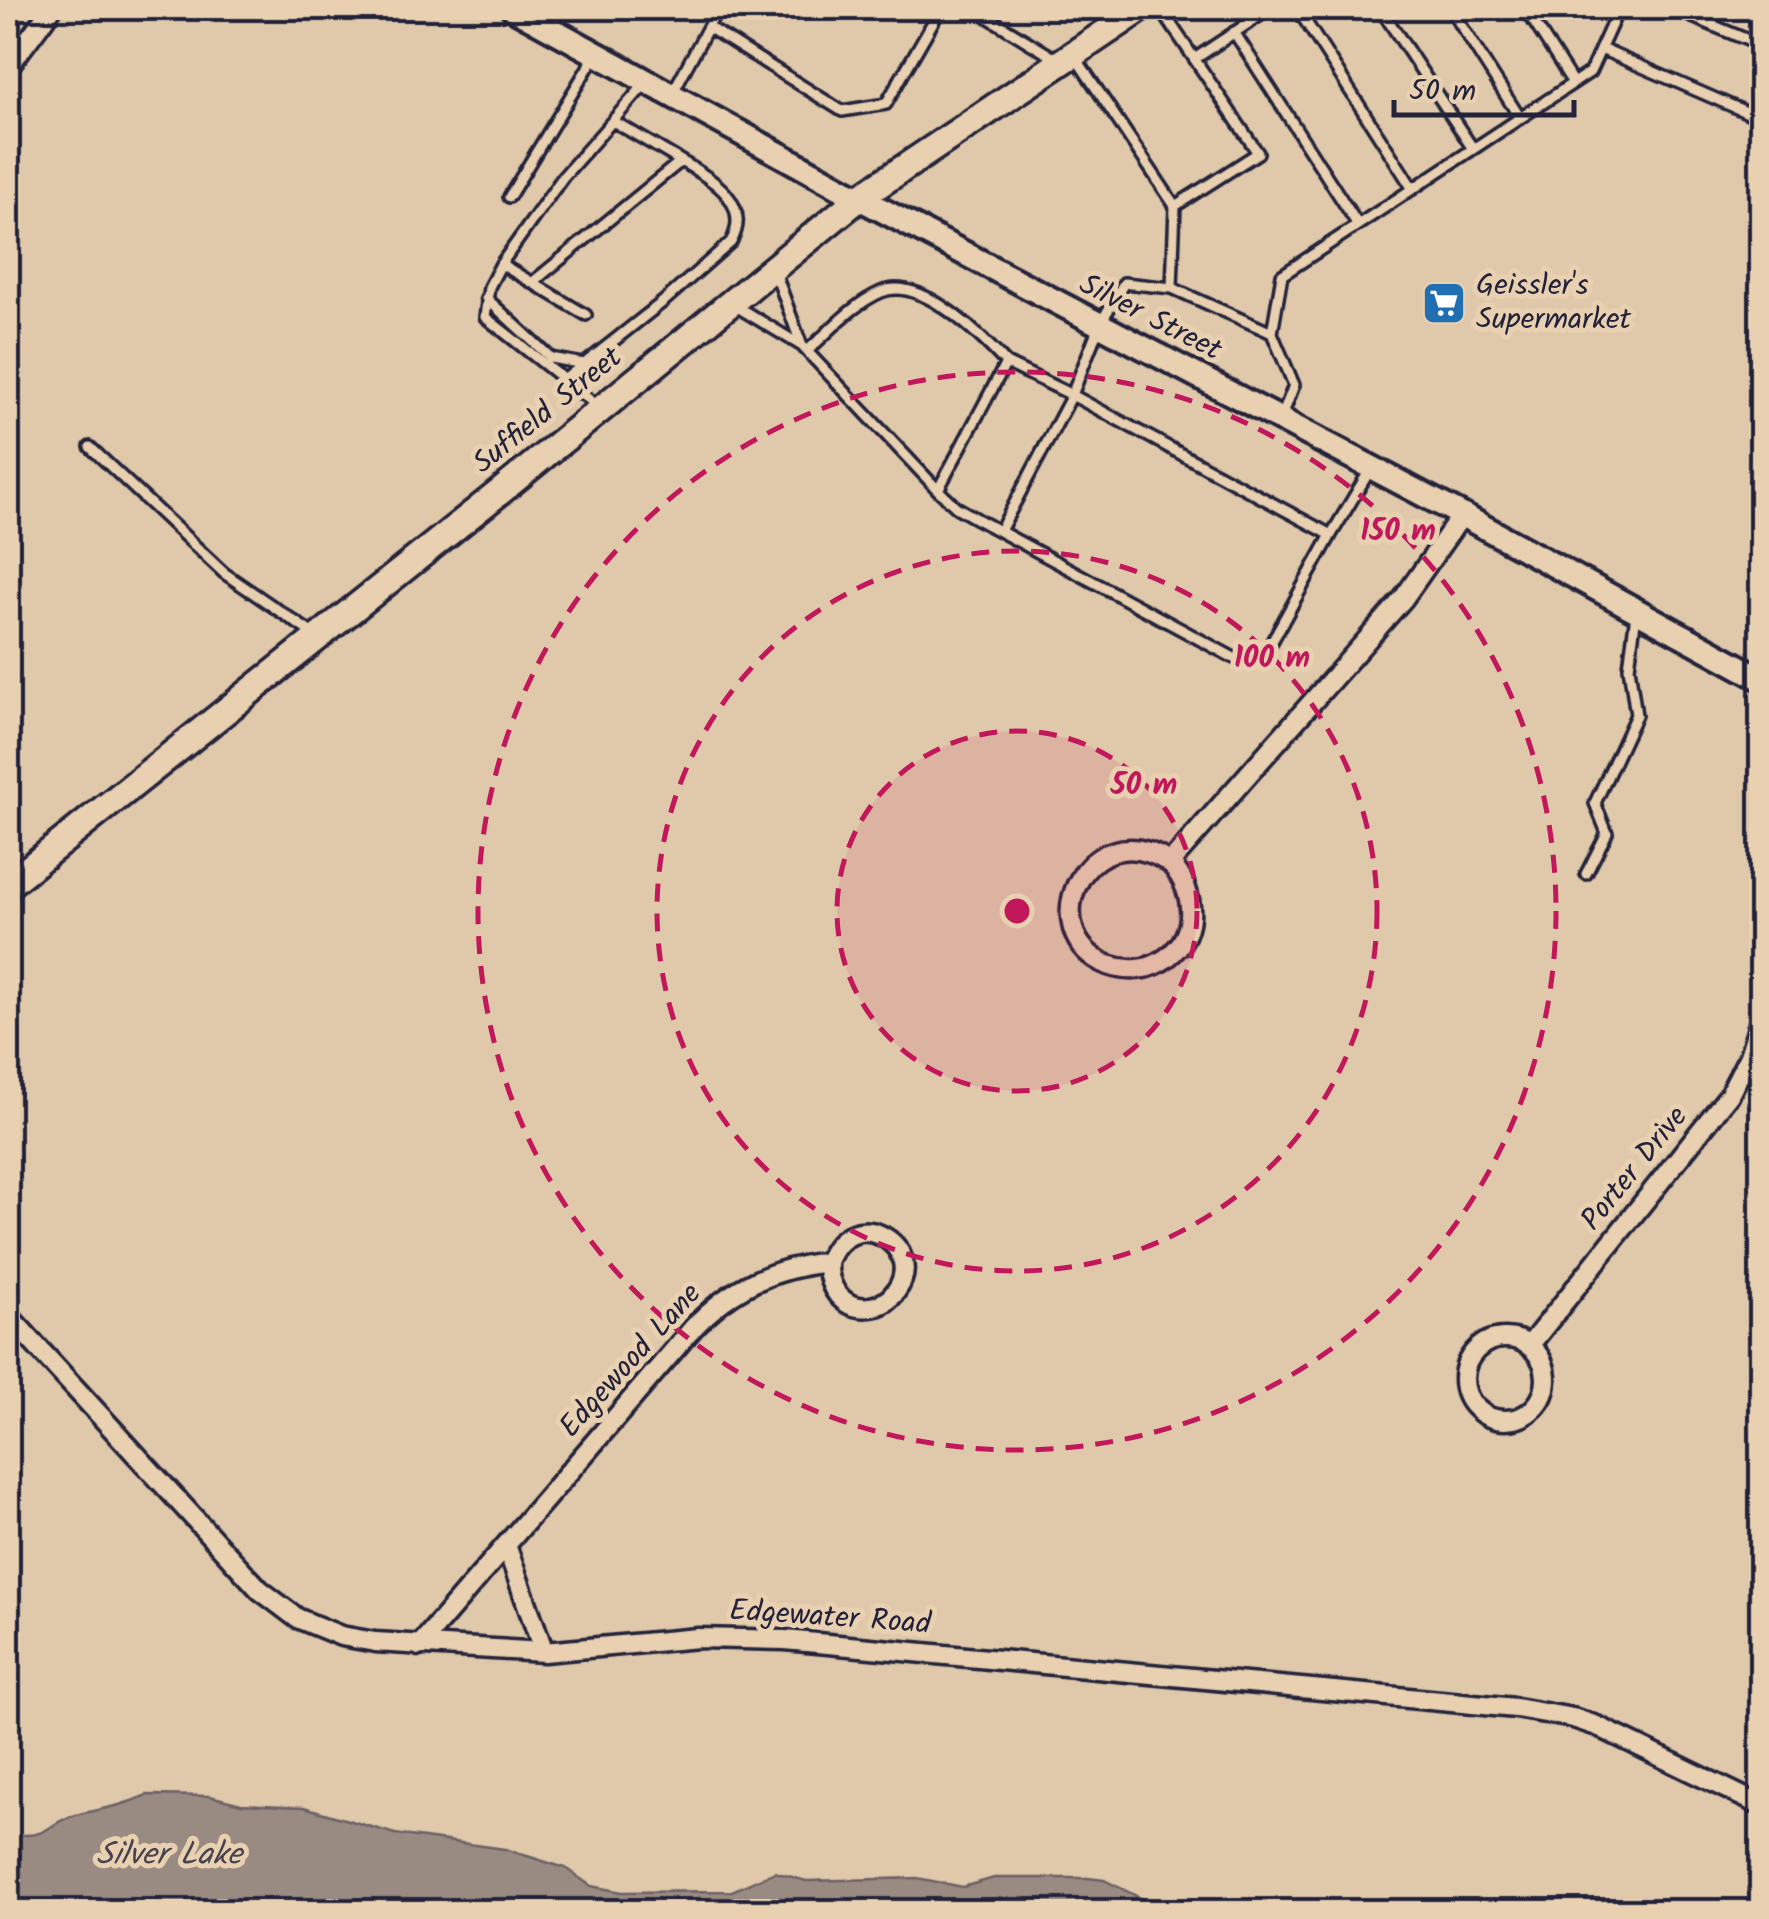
<svg xmlns="http://www.w3.org/2000/svg" width="1769" height="1919" font-family="Kalam,sans-serif">
<style>
.water{fill:#9a8b82;stroke:#6a6166;stroke-width:2.5}
.lines{fill:none;stroke-linecap:round;stroke-linejoin:round}
.service-casing{stroke:#22223b;stroke-width:16}
.minor-casing{stroke:#22223b;stroke-width:25}
.tertiary-casing{stroke:#22223b;stroke-width:30}
.secondary-casing{stroke:#22223b;stroke-width:32}
.service{stroke:#e8d0b0;stroke-width:9}
.minor{stroke:#e8d0b0;stroke-width:18}
.tertiary{stroke:#e8d0b0;stroke-width:22}
.secondary{stroke:#e8d0b0;stroke-width:25}
.ring{fill:none;stroke:#c2185b;stroke-width:5;stroke-dasharray:18 12}
.labels{text-anchor:middle;dominant-baseline:central;stroke-width:10;stroke-linejoin:round;paint-order:stroke}
.poi-label{font-size:30px;fill:#22223b;stroke:#e8d0b0;text-anchor:start}
.street-label{font-size:30px;fill:#22223b;stroke:#e8d0b0}
.water-label{font-size:32px;font-style:italic;fill:#464250;stroke:#e8d0b0}
.centre{fill:#c2185b;stroke:#e8d0b0;stroke-width:5}
.ring-label{font-size:30px;text-anchor:middle;font-weight:bold;fill:#c2185b;stroke:#e8d0b0;stroke-width:10;stroke-linejoin:round;paint-order:stroke}
</style>
<rect width="100%" height="100%" fill="#e0c9ab"/>
<filter id="ink" filterUnits="userSpaceOnUse"><feTurbulence type="fractalNoise" baseFrequency=".01" numOctaves="2"/><feDisplacementMap in="SourceGraphic" scale="20" xChannelSelector="R" yChannelSelector="G"/><feConvolveMatrix kernelMatrix="1 2 1 2 8 2 1 2 1" color-interpolation-filters="sRGB"/></filter>
<g filter="url(#ink)">
<path class="water" d="M 147,1795 L 210,1796 L 241,1804 L 304,1807 L 395,1834 L 505,1849 L 565,1868 L 591,1886 L 622,1892 L 732,1891 L 775,1872 L 806,1881 L 917,1878 L 963,1887 L 994,1878 L 1088,1878 L 1104,1880 L 1147,1901 L 1214,1911 L 8,1911 L 8,1834 C 53,1839 43,1824 76,1815 C 103,1808 120,1807 147,1795 Z"/>
<g class="lines">
<g class="service-casing">
<path id="service" d="M 973,8 L 1056,59
M 1160,8 L 1258,153 L 1175,206 L 1172,288
M 1297,8 L 1413,189
M 1380,8 L 1473,149
M 1450,8 L 1520,118
M 1525,8 L 1573,83
M 1671,8 L 1762,46
M 708,27 L 718,8
M 1234,32 L 1358,225
M 1601,49 L 1762,119
M 1074,55 L 1175,206
M 1196,58 L 1271,8
M 673,92 L 708,27 L 842,111 L 886,104 L 941,8
M 509,197 L 595,56
M 501,264 L 586,315
M 533,282 L 681,161 L 613,121
M 486,298 L 551,358 L 584,364
M 734,305 L 802,346 L 775,272
M 1272,333 L 1172,288 L 1124,283 L 1099,326 L 1072,395 L 1331,535 L 1370,470
M 802,346 L 938,490 L 1006,363 L 1072,395 L 1000,531
M 807,351 C 830,331 853,304 881,292 C 921,275 982,337 1006,363
M 564,380 L 664,301 L 731,242 C 753,203 711,178 681,161
M 600,408 L 485,317 L 489,287 L 501,264 L 563,177 L 645,84
M 1281,419 L 1294,385 L 1272,333 L 1282,275 L 1590,72 L 1619,8
M 90,447 L 224,573 L 316,636
M 938,490 L 956,507 L 977,519 L 1234,658 C 1252,662 1259,660 1270,645 L 1331,535
M 1586,874 L 1607,833 L 1595,803 L 1636,715 L 1629,667 L 1636,614"/>
</g>
<g class="minor-casing">
<path id="minor" d="M 8,67 L 52,8
M 1170,863 C 1198,893 1199,940 1160,962 C 1145,971 1125,971 1108,965 C 1029,933 1088,808 1170,863 L 1403,599 L 1462,515
M 8,1315 L 260,1590 L 297,1618 L 341,1636 L 375,1642 L 544,1652 L 698,1638 L 785,1640 L 1516,1708 L 1573,1718 L 1597,1726 L 1762,1806
M1464 1379a41 41 0 1 1 82 0a41 41 0 1 1-82 0Z
M 1529,1346 L 1729,1095 L 1749,1056 L 1762,1014
M 506,1545 L 544,1652
M 419,1646 L 693,1328 C 731,1287 773,1268 828,1262 C 827,1286 842,1311 870,1307 C 881,1306 890,1300 896,1291 C 928,1247 852,1199 828,1262"/>
</g>
<g class="tertiary-casing">
<path id="tertiary" d="M 513,8 L 859,198 L 1462,515 L 1762,679"/>
</g>
<g class="secondary-casing">
<path id="secondary" d="M 8,885 L 501,491 L 859,198 L 1142,8"/>
</g>
<use href="#service" class="service"/>
<use href="#minor" class="minor"/>
<use href="#tertiary" class="tertiary"/>
<use href="#secondary" class="secondary"/>
</g>
</g>
<circle cx="1017" cy="911" r="180" fill="#c2185b" fill-opacity=".12"/>
<g class="ring">
<circle cx="1017" cy="911" r="180"/>
<circle cx="1017" cy="911" r="360"/>
<circle cx="1017" cy="911" r="539"/>
</g>
<defs>
<g id="supermarket-square" transform="scale(2.25)"><rect x="-9" y="-9" width="18" height="18" rx="4" fill="#1f6fb2" stroke="#e8d0b0"/><path d="M-6-5.5h2.5l.6 2H6L4.5 2H-2.5L-4.4-4H-6ZM-1.5 3.2a1.3 1.3 0 1 0 .1 0ZM3 3.2a1.3 1.3 0 1 0 .1 0Z" fill="#fff"/></g>
</defs>
<g fill-rule="evenodd">
<use href="#supermarket-square" x="1444" y="303"/>
</g>
<g class="labels">
<g class="poi-label">
<text x="1476" y="286">Geissler's<tspan x="1476" dy="34">Supermarket</tspan></text>
</g>
<g class="street-label">
<text transform="translate(1150 318) rotate(27)">Silver Street</text>
<text transform="translate(548 411) rotate(-39)">Suffield Street</text>
<text transform="translate(1635 1169) rotate(-51)">Porter Drive</text>
<text transform="translate(631 1361) rotate(-48)">Edgewood Lane</text>
<text transform="translate(830 1618) rotate(4)">Edgewater Road</text>
</g>
<g class="water-label">
<text x="169" y="1855">Silver Lake</text>
</g>
</g>
<circle cx="1017" cy="911" r="15" class="centre"/>
<g class="ring-label">
<text x="1398" y="540">150 m</text>
<text x="1272" y="667">100 m</text>
<text x="1144" y="794">50 m</text>
</g>
<rect width="1769" height="1919" fill="none" stroke="#e8d0b0" stroke-width="40"/>
<rect x="20" y="20" width="1729" height="1879" fill="none" stroke="#22223b" stroke-width="4" filter="url(#ink)"/>
<path d="M1394 100v15h180v-15" fill="none" stroke="#22223b" stroke-width="5"/>
<text x="1409" y="100" font-size="30" fill="#22223b" stroke="#e8d0b0" stroke-width="8" paint-order="stroke">50 m</text>
</svg>
